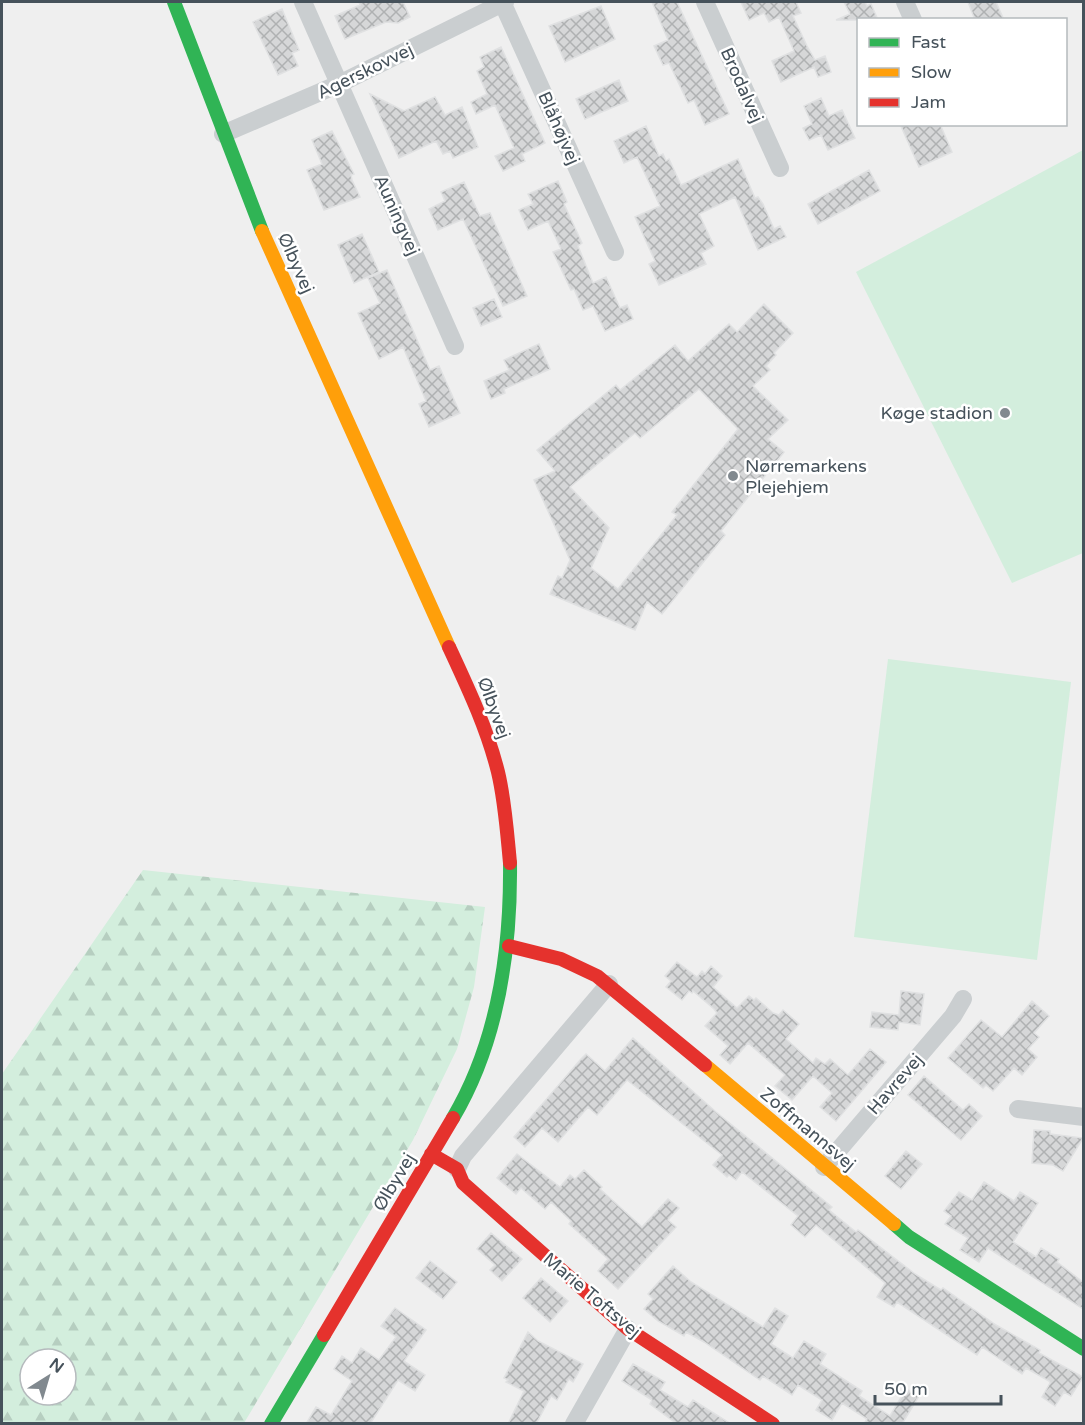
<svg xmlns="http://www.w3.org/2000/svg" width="1085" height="1425" font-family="'Varela Round',sans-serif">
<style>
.forest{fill:url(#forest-firs);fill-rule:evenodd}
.pitch{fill:#d3eedd}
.building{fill:url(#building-cross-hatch);stroke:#e0e1e2;stroke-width:1.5;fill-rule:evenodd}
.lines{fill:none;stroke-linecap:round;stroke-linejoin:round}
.street{stroke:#caced0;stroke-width:18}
.fast{stroke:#30b455;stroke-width:14}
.slow{stroke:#ff9f0a;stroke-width:14}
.jam{stroke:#e5322d;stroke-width:14}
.poi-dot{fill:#81898f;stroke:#fff;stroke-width:2}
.labels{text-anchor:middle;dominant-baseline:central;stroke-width:5;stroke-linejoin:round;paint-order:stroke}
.street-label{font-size:18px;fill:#46525b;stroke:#fff}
.poi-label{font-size:18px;fill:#46525b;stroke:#fff;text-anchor:end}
</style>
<defs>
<pattern id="forest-firs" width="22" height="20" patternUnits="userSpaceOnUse" patternTransform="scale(1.5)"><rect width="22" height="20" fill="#d3eedd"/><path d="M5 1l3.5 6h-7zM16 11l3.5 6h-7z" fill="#b6cec0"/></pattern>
<pattern id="building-cross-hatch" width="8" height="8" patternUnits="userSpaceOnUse" patternTransform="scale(1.5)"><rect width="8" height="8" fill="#d6d7d8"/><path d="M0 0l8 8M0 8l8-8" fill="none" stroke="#afb1b2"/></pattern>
</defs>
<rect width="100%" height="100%" fill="#efefef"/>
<path class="forest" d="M 143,870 L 485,907 L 474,987 L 457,1049 L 413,1140 L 244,1423 L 2,1423 L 2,1074 ZM 30,1359 L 66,1359 L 66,1395 L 30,1395 Z"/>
<path class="pitch" d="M 1083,150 L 1083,553 L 1012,583 L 856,272 Z
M 888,659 L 1071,682 L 1037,960 L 854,937 Z"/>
<path class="building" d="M 359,2 L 403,2 L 410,17 L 398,23 L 386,22 L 345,39 L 335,16 L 360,5 Z
M 652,2 L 677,2 L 729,114 L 705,125 L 694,100 L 688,103 L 669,63 L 663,65 L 654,46 L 668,40 Z
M 741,2 L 796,2 L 801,13 L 793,16 L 807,46 L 815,60 L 825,56 L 831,72 L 818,77 L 814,67 L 781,82 L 772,61 L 794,51 L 779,17 L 769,22 L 764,13 L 749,20 Z
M 844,2 L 865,2 L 867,6 L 871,4 L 878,20 L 836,20 L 850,14 Z
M 968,2 L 996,2 L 1004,20 L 975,20 Z
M 601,6 L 615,39 L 565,62 L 549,26 Z
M 282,9 L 299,50 L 292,53 L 298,66 L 278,75 L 253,22 Z
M 501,47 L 545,143 L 522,154 L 525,161 L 503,171 L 495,156 L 514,148 L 495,105 L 476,114 L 471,102 L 487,94 L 477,71 L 484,67 L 480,57 Z
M 619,80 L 628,101 L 585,119 L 576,99 Z
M 370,94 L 404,111 L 435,97 L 445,115 L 462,107 L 478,147 L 453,158 L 450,151 L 443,154 L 436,141 L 399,158 Z
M 821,98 L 829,116 L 842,110 L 855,138 L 828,150 L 821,135 L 809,140 L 803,128 L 812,124 L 804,106 Z
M 900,124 L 940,124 L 952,152 L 919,167 Z
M 646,126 L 659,156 L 663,154 L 666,161 L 669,159 L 681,185 L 738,159 L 755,198 L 758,197 L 763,204 L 774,229 L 780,226 L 786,237 L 758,250 L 735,197 L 699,214 L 714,246 L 701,253 L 706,264 L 659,285 L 649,264 L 655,261 L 635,217 L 660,206 L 637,157 L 624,163 L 614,141 Z
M 332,131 L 354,174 L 351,175 L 352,180 L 360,197 L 324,210 L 307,170 L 322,164 L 312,140 Z
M 869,170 L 880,191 L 818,224 L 808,204 Z
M 558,181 L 567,202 L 564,204 L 582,243 L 578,246 L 593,283 L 606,277 L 620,308 L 627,305 L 633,319 L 605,331 L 593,306 L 583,310 L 574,289 L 571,290 L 553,252 L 561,249 L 548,221 L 528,230 L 519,210 L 533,204 L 528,194 Z
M 464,182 L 480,216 L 490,213 L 527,296 L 503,306 L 463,219 L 438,230 L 429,209 L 445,201 L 441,192 Z
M 362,234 L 379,272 L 354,283 L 338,245 Z
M 387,270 L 430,370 L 439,366 L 460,413 L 429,427 L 419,404 L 426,401 L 403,347 L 379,359 L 358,313 L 380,303 L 368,278 Z
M 494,299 L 502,317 L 481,326 L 473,308 Z
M 764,304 L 793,333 L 774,353 L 776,355 L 766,366 L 770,370 L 753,386 L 788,420 L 768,439 L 784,452 L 721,531 L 725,535 L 662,614 L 647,602 L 635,630 L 550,594 L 558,576 L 562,578 L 570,560 L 534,480 L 555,471 L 537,450 L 616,385 L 620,390 L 675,345 L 688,361 L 729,324 L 737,332 ZM 699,389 L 738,429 L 672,512 L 677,515 L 618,589 L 591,568 L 609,528 L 570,487 L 635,433 L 640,438 Z
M 539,344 L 550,369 L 504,389 L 505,393 L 491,399 L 484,381 L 509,370 L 504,360 Z
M 677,962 L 697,977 L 702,971 L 705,974 L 711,966 L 722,976 L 713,987 L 737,1008 L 749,996 L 754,1000 L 756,998 L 773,1013 L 779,1015 L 783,1010 L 799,1024 L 786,1039 L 813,1063 L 816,1058 L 825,1064 L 830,1059 L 848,1075 L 870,1049 L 886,1062 L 836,1121 L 820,1107 L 832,1093 L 813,1076 L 792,1100 L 775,1086 L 785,1075 L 748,1043 L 730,1064 L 720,1055 L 728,1046 L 705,1026 L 717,1013 L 714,1009 L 693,991 L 692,993 L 689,991 L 682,1000 L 666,987 L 671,981 L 665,976 Z
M 901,991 L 924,994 L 920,1025 L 899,1022 L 898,1030 L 870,1027 L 872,1012 L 899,1015 Z
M 1032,1001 L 1049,1016 L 1034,1033 L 1039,1037 L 1028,1049 L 1037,1057 L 1022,1075 L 1014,1068 L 993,1091 L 986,1085 L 983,1088 L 948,1058 L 981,1020 L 1002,1037 Z
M 633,1038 L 716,1112 L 832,1207 L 829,1210 L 856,1232 L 858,1230 L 915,1274 L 941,1290 L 943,1288 L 996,1325 L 1040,1350 L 1039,1353 L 1083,1377 L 1071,1396 L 1064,1392 L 1055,1406 L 1042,1397 L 1050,1383 L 1049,1381 L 1026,1368 L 1022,1374 L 982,1347 L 977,1355 L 897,1302 L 894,1307 L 877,1297 L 885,1283 L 816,1225 L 805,1237 L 791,1225 L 798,1216 L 742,1172 L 736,1180 L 729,1175 L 727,1177 L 713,1165 L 722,1155 L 627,1080 L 597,1115 L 588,1107 L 558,1142 L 542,1128 L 525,1147 L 514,1137 L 581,1059 L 586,1054 L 605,1071 Z
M 924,1076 L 963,1110 L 969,1104 L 982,1116 L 961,1140 L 908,1095 Z
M 1034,1130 L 1050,1131 L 1050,1134 L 1083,1138 L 1063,1171 L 1053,1165 L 1032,1163 Z
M 906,1151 L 922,1164 L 901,1189 L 885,1176 Z
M 517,1154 L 560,1187 L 570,1175 L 575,1179 L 584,1170 L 602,1187 L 600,1189 L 642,1227 L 668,1199 L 679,1208 L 668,1220 L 676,1227 L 618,1289 L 598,1271 L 608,1259 L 569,1224 L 571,1221 L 551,1202 L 545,1209 L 521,1188 L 516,1194 L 497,1178 Z
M 984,1182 L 1014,1201 L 1020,1192 L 1038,1203 L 1013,1242 L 1036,1257 L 1041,1248 L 1059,1259 L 1057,1262 L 1083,1282 L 1083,1309 L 988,1248 L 979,1262 L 960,1250 L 968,1238 L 945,1224 L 951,1216 L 944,1211 L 959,1192 L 972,1200 Z
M 491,1233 L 522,1259 L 502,1281 L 490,1270 L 495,1265 L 477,1249 Z
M 430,1261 L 457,1282 L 443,1299 L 416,1278 Z
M 673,1266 L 691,1282 L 763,1327 L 775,1308 L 788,1316 L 771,1344 L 793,1358 L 804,1341 L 826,1354 L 820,1364 L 862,1391 L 859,1396 L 890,1416 L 906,1389 L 919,1396 L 902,1424 L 864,1424 L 867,1419 L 842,1403 L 832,1420 L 816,1410 L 822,1400 L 798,1385 L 792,1395 L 763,1376 L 760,1380 L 704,1342 L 686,1332 L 684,1336 L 658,1321 L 644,1309 L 653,1299 L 648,1294 Z
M 541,1278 L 568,1301 L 550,1322 L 523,1298 Z
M 395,1308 L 426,1330 L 404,1361 L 425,1375 L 415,1391 L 398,1380 L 370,1424 L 306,1424 L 316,1407 L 331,1415 L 352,1381 L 334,1369 L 342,1356 L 352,1363 L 361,1348 L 379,1360 L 396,1337 L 381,1326 Z
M 528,1332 L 538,1341 L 583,1364 L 573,1382 L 569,1379 L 557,1400 L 551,1396 L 536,1424 L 508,1424 L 524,1391 L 506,1382 L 508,1380 L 504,1378 Z
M 633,1364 L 665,1382 L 660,1390 L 688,1407 L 693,1400 L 731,1424 L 677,1424 L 650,1404 L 652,1400 L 622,1381 Z"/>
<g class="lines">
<path class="street" d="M 303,2 L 455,346
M 502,2 L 615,252
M 705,2 L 780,168
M 905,2 L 913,20
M 223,134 L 339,84 L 505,2
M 1018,1109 L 1084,1117
M 824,1167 L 953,1016 L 963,999
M 457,1169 L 463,1156 L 609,984
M 574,1424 L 628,1329"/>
<path class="fast" d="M 174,2 L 262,231
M 453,1118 C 498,1042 511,950 510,863
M 894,1224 L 909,1237 L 1084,1349
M 271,1424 L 324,1335"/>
<path class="slow" d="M 262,231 L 449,647
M 705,1065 L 894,1224"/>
<path class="jam" d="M 449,647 C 468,688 487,728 498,772 C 505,801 507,832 510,863
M 509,946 L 561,959 L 597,976 L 705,1065
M 431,1154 L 457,1169 L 463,1183 L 628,1329 L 773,1424
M 324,1335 L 453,1118"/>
</g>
<g class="poi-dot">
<circle cx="1005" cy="413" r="6"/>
<circle cx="733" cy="476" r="6"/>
</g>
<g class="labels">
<g class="street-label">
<text transform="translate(365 71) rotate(-26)">Agerskovvej</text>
<text transform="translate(742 85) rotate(66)">Brodalvej</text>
<text transform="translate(559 128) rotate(66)">Blåhøjvej</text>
<text transform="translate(397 215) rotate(66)">Auningvej</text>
<text transform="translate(296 263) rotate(66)">Ølbyvej</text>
<text transform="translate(494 708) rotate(70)">Ølbyvej</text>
<text transform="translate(895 1084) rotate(-49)">Havrevej</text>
<text transform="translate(808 1129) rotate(40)">Zoffmannsvej</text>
<text transform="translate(394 1182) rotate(-59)">Ølbyvej</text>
<text transform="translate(592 1295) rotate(40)">Marie Toftsvej</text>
</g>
<g class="poi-label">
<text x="993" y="413">Køge stadion</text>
<text x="745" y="466" text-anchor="start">Nørremarkens<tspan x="745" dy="21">Plejehjem</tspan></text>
</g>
</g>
<rect width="1085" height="1425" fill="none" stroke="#46525b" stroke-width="6"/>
<rect x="857" y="18" width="210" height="108" fill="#ffffff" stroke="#b5babd" stroke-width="1.5"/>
<rect x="869" y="38" width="30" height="9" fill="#30b455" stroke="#b5babd" stroke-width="1.5"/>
<text x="911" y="48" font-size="18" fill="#46525b">Fast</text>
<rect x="869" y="68" width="30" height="9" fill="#ff9f0a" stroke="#b5babd" stroke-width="1.5"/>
<text x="911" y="78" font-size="18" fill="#46525b">Slow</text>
<rect x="869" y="98" width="30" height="9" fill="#e5322d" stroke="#b5babd" stroke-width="1.5"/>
<text x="911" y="108" font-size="18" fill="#46525b">Jam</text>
<g transform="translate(48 1377) rotate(37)"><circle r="28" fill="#ffffff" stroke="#b5babd" stroke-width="1.5"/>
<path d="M0-4.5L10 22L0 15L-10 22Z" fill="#81898f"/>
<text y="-9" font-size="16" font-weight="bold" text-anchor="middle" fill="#46525b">N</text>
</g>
<path d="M875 1395v9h126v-9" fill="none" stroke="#46525b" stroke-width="3"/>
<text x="884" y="1395" font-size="18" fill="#46525b" stroke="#ffffff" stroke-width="4.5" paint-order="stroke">50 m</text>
</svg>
